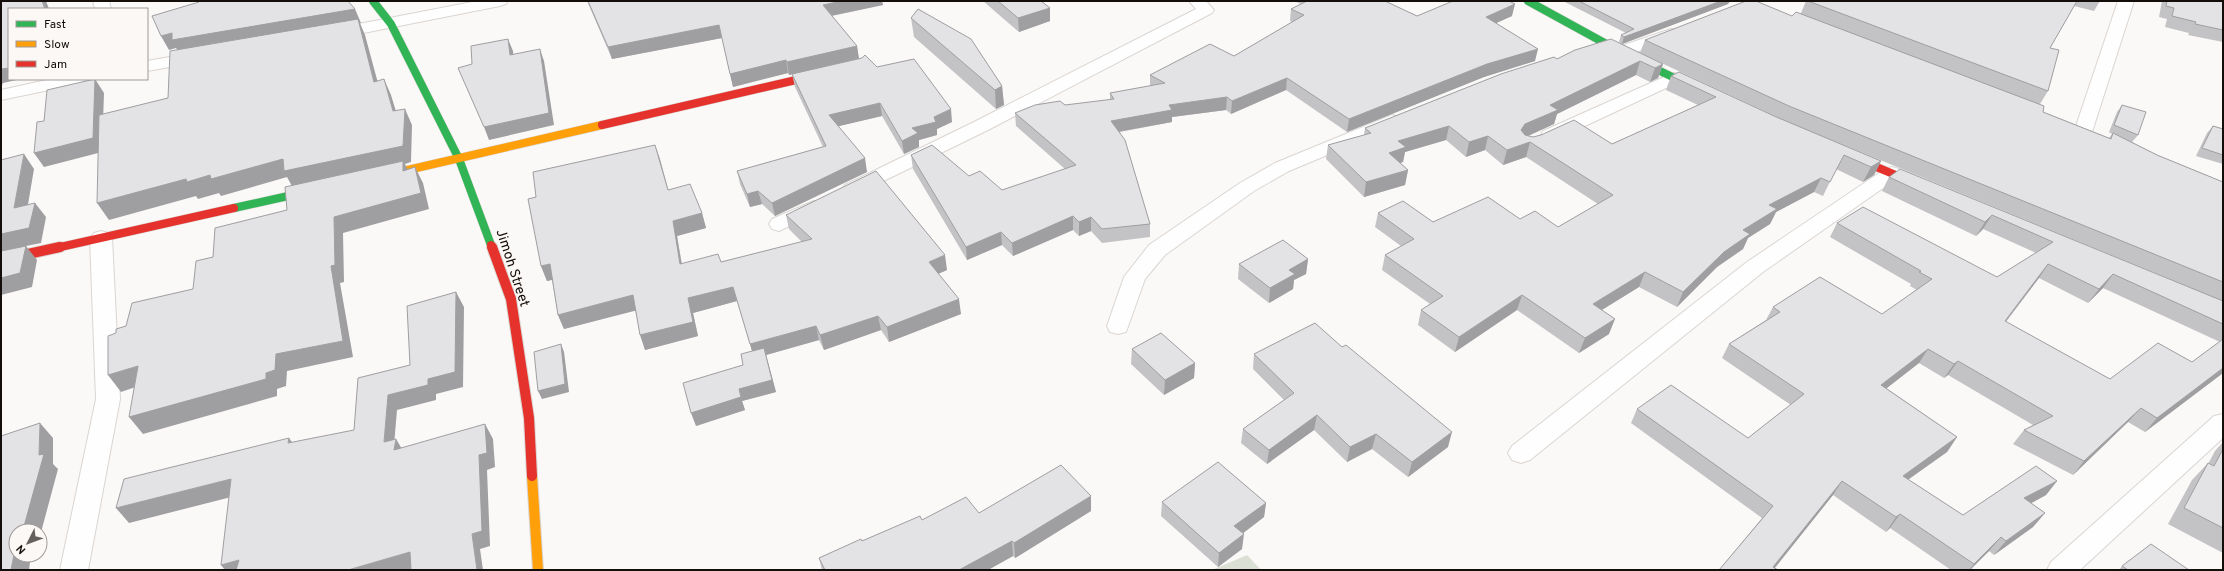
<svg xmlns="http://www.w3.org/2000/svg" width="2224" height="571" font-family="Overpass,sans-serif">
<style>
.green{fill:#dae0d4}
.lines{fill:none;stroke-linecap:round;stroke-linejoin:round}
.street-casing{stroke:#d9d5d2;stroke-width:2}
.fast-casing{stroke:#d9d5d2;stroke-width:9}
.slow-far1-casing{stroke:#d9d5d2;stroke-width:9}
.slow-casing{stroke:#d9d5d2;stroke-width:12}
.jam-far1-casing{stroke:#d9d5d2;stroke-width:9}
.jam-casing{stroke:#d9d5d2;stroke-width:12}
.street{fill:#fefefe;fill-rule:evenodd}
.fast{stroke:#30b455;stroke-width:8}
.slow-far1{stroke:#ff9f0a;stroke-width:8}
.slow{stroke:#ff9f0a;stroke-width:10}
.jam-far1{stroke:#e5322d;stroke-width:8}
.jam{stroke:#e5322d;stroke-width:10}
.wall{fill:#c3c2c4;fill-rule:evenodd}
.shaded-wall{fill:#9f9ea0}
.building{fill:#e3e2e4;stroke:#9f9ea0}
.labels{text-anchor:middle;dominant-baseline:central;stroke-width:3;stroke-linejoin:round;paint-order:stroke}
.street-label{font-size:14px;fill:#140e0a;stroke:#fcf8f6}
</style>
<rect width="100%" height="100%" fill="#fbf9f7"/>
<path class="green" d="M 1247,555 L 1261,570 L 1212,570 Z"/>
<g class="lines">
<g class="street-casing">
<path id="street" d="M 93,1 L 109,1 L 111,9 L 95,9 Z
M 477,1 L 508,1 L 506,4 L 500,6 L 333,39 L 327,38 L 325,34 L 327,30 L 333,29 Z
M 1189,1 L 1206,1 L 1214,10 L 1212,13 L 988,130 L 859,193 L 852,195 L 845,193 L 842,189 L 845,185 L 974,122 L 1196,9 Z
M 2118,1 L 2134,1 L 2093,129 L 2091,133 L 2084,135 L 2077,133 L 2075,129 Z
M 1671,29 L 1677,30 L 1679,34 L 1677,38 L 1621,57 L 1615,56 L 1612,52 L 1615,48 Z
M 198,52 L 204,53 L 207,57 L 204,61 L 147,71 L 147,61 Z
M 1673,73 L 1679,74 L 1682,78 L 1679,82 L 1557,139 L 1550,141 L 1543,139 L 1541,135 L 1543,131 Z
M 51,79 L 86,79 L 83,83 L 1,100 L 1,90 Z
M 1392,115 L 1399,117 L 1401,121 L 1399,125 L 1289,171 L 1254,191 L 1165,255 L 1145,279 L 1126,332 L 1118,334 L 1110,332 L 1107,326 L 1124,277 L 1149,245 L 1240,183 L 1275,163 Z
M 1892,167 L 1899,169 L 1902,173 L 1899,177 L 1763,272 L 1530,460 L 1521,463 L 1512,460 L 1508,453 L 1512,446 L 1747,262 L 1885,169 Z
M 814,201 L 821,203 L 824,207 L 821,211 L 779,231 L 772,229 L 769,224 L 772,219 Z
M 101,231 L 108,233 L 112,238 L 120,399 L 88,570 L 60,570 L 96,399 L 90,238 L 94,233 Z
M 2223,414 L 2223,438 L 2080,570 L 2047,570 L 2051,562 L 2214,416 Z"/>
</g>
<g class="fast-casing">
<path id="fast" d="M 373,1 L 391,24 L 459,159 L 491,245
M 1528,1 L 1621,52 L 1697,89
M 234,208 L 315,190"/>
</g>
<g class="slow-far1-casing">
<path id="slow-far1" d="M 386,175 L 602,125"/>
</g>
<g class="slow-casing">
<path id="slow" d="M 532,476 L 538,570"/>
</g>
<g class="jam-far1-casing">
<path id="jam-far1" d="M 602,125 L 822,74
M 1850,156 L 1922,186
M 491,245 L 492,248
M 56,248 L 234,208"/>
</g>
<g class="jam-casing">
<path id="jam" d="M 492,247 L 511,299 L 529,418 L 532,476
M 1,260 L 60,247"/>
</g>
<use href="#street" class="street"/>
<use href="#fast" class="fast"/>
<use href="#slow-far1" class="slow-far1"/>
<use href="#slow" class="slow"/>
<use href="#jam-far1" class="jam-far1"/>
<use href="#jam" class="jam"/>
</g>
<path class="wall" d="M 587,1 L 882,1 L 883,5 L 832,16 L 857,46 L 859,59 L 877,67 L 952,122 L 937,129 L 937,135 L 919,140 L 919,147 L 904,154 L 882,116 L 838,126 L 867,172 L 775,216 L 762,204 L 750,207 L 740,184 L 737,171 L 823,147 L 795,87 L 792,74 L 789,75 L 788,73 L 733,87 L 722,38 L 612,59 Z
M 983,1 L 1041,1 L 1050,8 L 1050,21 L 1019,32 Z
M 1294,1 L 1385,1 L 1417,16 L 1512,16 L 1496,23 L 1535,61 L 1484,77 L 1347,132 L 1286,90 L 1231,114 L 1226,110 L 1172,117 L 1172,122 L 1120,132 L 1150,224 L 1150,237 L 1102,243 L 1091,231 L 1079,236 L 1073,230 L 1013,256 L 1002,245 L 967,260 L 913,169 L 911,155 L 969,176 L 1002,190 L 1065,169 L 1016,126 L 1015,113 L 1065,105 L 1110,100 L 1110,93 L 1150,86 L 1150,75 L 1234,56 L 1292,22 L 1290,21 L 1291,9 L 1301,4 Z
M 1563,1 L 1730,1 L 1728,4 L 1622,44 L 1619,42 L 1621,35 L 1626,33 Z
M 1806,1 L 2100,1 L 2094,11 L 2074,6 L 2050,48 L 2048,91 L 2040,104 L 2043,112 L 2109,138 L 2112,134 L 2109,132 L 2117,112 L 2122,105 L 2138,135 L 2132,142 L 2157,155 L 2223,182 L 2223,373 L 2145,432 L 2128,422 L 2073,475 L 2013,444 L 2024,430 L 2033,425 L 1948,375 L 1944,378 L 1919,363 L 1886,388 L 1957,437 L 1947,452 L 1908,480 L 1963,515 L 2057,481 L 2046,495 L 2031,503 L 2045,513 L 2033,527 L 1994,555 L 1989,551 L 1970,570 L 1951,570 L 1890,528 L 1886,532 L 1833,495 L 1775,568 L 1719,570 L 1762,518 L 1631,423 L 1637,409 L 1748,438 L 1791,405 L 1722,358 L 1729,344 L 1766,320 L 1773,307 L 1882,314 L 1917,290 L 1910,286 L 1911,284 L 1830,237 L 1837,223 L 1997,277 L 2036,253 L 1983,229 L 1976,236 L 1882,191 L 1889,177 L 2194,289 L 1783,120 L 1640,53 L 1645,40 L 1792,16 L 1801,13 ZM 2039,278 L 2088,303 L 2103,288 L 2220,342 L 2192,362 L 2110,379 L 2006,322 Z
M 2162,1 L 2223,1 L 2223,42 L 2188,35 L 2189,33 L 2165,27 L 2167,19 L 2159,17 Z
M 911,18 L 1002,86 L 1004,105 L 996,109 L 914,37 Z
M 1575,50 L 1663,64 L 1658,78 L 1650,82 L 1636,75 L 1557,114 L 1554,124 L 1528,136 L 1533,137 L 1612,144 L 1698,105 L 1666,90 L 1671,76 L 1774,116 L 1881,161 L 1874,175 L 1863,182 L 1836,169 L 1823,196 L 1814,192 L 1776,212 L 1770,224 L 1748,238 L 1743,249 L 1717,267 L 1677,307 L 1639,287 L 1602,310 L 1609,334 L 1579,353 L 1517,310 L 1455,352 L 1418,325 L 1421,310 L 1430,304 L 1382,270 L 1385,255 L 1401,246 L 1375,227 L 1378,213 L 1433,222 L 1520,219 L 1558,227 L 1598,204 L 1526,157 L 1503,165 L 1485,150 L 1466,157 L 1446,140 L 1405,152 L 1403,162 L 1400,163 L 1408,170 L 1405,185 L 1364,197 L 1326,159 L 1328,145 L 1364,135 L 1365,128 L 1557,59 Z
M 2213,126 L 2223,129 L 2223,164 L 2196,156 L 2207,133 Z
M 655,145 L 668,190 L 702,213 L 706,228 L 677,236 L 682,264 L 721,262 L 802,242 L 789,229 L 786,215 L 947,270 L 938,274 L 961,314 L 889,342 L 881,330 L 824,350 L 819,340 L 766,355 L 776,392 L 742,401 L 745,410 L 696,426 L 743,365 L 752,351 L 737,301 L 693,313 L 698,336 L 645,350 L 635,310 L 564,329 L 558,315 L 552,280 L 547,281 L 541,266 L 536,197 Z
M 1308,259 L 1306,274 L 1294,280 L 1293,289 L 1269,303 L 1238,279 L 1239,264 Z
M 1132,349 L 1195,363 L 1194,378 L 1164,395 L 1131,364 Z
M 1254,354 L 1448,447 L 1408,477 L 1372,449 L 1347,462 L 1314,430 L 1267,464 L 1241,443 L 1243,429 L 1284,400 L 1253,369 Z
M 2223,442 L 2223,553 L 2168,524 L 2192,480 L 2208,463 L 2208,464 L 2215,451 Z
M 1162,502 L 1266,503 L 1264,517 L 1243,533 L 1242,549 L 1218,567 L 1161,516 Z
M 1091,511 L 1015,558 L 1013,556 L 988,570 L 822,570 L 819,558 L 862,541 L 922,520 L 979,513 Z
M 2122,566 L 2189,570 L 2119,570 Z"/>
<path class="shaded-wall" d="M 42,1 L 46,1 L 49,9 L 45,9 Z
M 842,1 L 882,1 L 883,5 L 825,17 L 823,5 Z
M 1721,1 L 1730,1 L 1728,4 L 1622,44 L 1624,37 Z
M 1515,4 L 1512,16 L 1483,29 L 1486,17 Z
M 1050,8 L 1050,21 L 1019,32 L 1018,18 Z
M 355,9 L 361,23 L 360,23 L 365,35 L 382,98 L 180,54 L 176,48 L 169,50 L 161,36 L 172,33 Z
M 719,25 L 722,38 L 612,59 L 608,47 Z
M 508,39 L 513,51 L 514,67 L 510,55 Z
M 857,46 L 859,59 L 789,75 L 787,62 Z
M 540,49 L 544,61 L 554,125 L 489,140 L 484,127 Z
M 1538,49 L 1535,61 L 1484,77 L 1347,132 L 1349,119 L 1487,64 Z
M 786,60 L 788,73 L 733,87 L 730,74 Z
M 1640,61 L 1636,75 L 1557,114 L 1554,124 L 1521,139 L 1521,130 L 1525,124 L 1550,105 Z
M 1663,64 L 1658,78 L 1650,82 L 1655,68 Z
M 9,68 L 9,79 L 21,79 L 3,83 L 2,85 L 1,85 L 1,69 Z
M 1287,78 L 1286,90 L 1231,114 L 1232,101 Z
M 95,79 L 104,93 L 102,152 L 44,167 L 34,153 Z
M 384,79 L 391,95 L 401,128 L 393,111 Z
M 1002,86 L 1004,105 L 996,109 L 995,90 Z
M 1227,97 L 1226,110 L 1172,117 L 1172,122 L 1111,133 L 1111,121 L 1169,105 Z
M 880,103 L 882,116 L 831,128 L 829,115 Z
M 405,109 L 412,125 L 411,162 L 405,164 L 411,177 L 293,188 L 287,177 L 221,196 L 219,193 L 198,199 L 196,196 L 109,220 L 97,203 Z
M 951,109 L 952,122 L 937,129 L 937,135 L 919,140 L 919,147 L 904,154 L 902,141 L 912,128 L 934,117 Z
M 1449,126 L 1446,140 L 1405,152 L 1403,162 L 1386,167 L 1389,153 L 1398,141 Z
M 1488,136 L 1485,150 L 1466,157 L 1469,142 Z
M 1530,142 L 1526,157 L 1503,165 L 1507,150 Z
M 655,145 L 660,159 L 672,204 L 668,190 Z
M 24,154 L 34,169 L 25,222 L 14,208 Z
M 865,158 L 867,172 L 775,216 L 772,203 Z
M 1881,161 L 1874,175 L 1863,182 L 1871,167 Z
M 415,167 L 423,183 L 429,209 L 343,233 L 344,282 L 340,283 L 353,357 L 287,371 L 286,386 L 277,389 L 277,396 L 143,434 L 129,417 L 266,373 L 276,354 L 331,266 L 334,217 Z
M 1408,170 L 1405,185 L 1364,197 L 1366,182 Z
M 1821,178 L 1814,192 L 1776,212 L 1770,224 L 1748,238 L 1743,249 L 1717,267 L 1677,307 L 1683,292 L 1743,230 L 1769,205 Z
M 758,191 L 762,204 L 750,207 L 747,194 Z
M 35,203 L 46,217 L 41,243 L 26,246 L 37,260 L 32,287 L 1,295 L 1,234 Z
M 702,213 L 706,228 L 677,236 L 684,279 L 680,264 L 673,221 Z
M 1992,215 L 1983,229 L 1976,236 L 1985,222 Z
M 1073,216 L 1073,230 L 1013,256 L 1012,243 Z
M 1091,217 L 1091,231 L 1079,236 L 1079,222 Z
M 1001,232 L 1002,245 L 967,260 L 966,247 Z
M 945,255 L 947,270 L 931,277 L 929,262 Z
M 1308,259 L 1306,274 L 1294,280 L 1293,289 L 1269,303 L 1270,288 L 1289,270 Z
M 550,264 L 556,279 L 547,281 L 541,266 Z
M 2048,264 L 2039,278 L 1995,335 L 2005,321 Z
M 1645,272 L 1639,287 L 1587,319 L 1593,304 Z
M 2113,274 L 2103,288 L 2088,303 L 2099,289 Z
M 733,287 L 737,301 L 693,313 L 698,336 L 645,350 L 640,335 L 688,298 Z
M 456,292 L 464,307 L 463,387 L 436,394 L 436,400 L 397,410 L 393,457 L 384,442 L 388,395 L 428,379 Z
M 633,295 L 638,310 L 564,329 L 558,315 Z
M 1522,295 L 1517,310 L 1455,352 L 1459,337 Z
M 959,299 L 961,314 L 889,342 L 887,327 Z
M 878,316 L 881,330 L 824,350 L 820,335 Z
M 1615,319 L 1609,334 L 1579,353 L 1585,338 Z
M 816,326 L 819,340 L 766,355 L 776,392 L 742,401 L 745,410 L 696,426 L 691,413 L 739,389 L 754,358 L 750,344 Z
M 561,344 L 564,352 L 569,392 L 542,399 L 538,391 Z
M 1928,349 L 1919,363 L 1873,399 L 1881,385 Z
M 1958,361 L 1948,375 L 1944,378 L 1954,364 Z
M 1195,363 L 1194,378 L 1164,395 L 1165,380 Z
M 138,366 L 150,382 L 121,392 L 108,375 Z
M 2223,368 L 2223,373 L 2145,432 L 2157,418 Z
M 2141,408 L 2128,422 L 2073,475 L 2084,461 Z
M 1317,415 L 1314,430 L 1267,464 L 1269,450 Z
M 40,423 L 53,438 L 53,464 L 58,469 L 40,536 L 40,531 L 20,531 L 39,455 Z
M 485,424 L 493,439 L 495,467 L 487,470 L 490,546 L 480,549 L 483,570 L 477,570 L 472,534 L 479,455 Z
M 1452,432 L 1448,447 L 1408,477 L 1412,462 Z
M 1376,434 L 1372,449 L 1347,462 L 1350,447 Z
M 1957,437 L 1947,452 L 1893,490 L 1903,476 Z
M 289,438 L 299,452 L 288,443 Z
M 396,439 L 405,454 L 394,450 Z
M 231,479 L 243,494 L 129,523 L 116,508 Z
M 1842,481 L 1833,495 L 1773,570 L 1773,567 Z
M 2057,481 L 2046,495 L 2013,513 L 2024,498 Z
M 1091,496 L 1091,511 L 1015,558 L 1014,543 Z
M 1266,503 L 1264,517 L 1233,541 L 1234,526 Z
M 2045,513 L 2033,527 L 1994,555 L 2006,541 Z
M 1900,514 L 1890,528 L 1886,532 L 1896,517 Z
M 1244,534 L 1242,549 L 1218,567 L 1219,553 Z
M 2001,537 L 1989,551 L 1970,570 L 1969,570 L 1974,564 Z
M 1012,541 L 1013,556 L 988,570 L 959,570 Z
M 16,544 L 16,555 L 31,555 L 29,570 L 11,570 Z
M 410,552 L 419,567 L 408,570 L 348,570 Z
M 239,560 L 247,570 L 225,570 L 221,565 Z"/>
<path class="building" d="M 1,1 L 42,1 L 45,9 L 9,9 L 9,68 L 1,69 Z
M 199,1 L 348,1 L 355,9 L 172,40 L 172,33 L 161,36 L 152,16 L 199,2 Z
M 588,1 L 842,1 L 823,5 L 857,46 L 787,62 L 786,60 L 730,74 L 719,25 L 608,47 Z
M 998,1 L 1041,1 L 1050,8 L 1018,18 Z
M 1307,1 L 1385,1 L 1417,16 L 1453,1 L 1509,1 L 1515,4 L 1486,17 L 1538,49 L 1487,64 L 1349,119 L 1287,78 L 1232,101 L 1227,97 L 1169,105 L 1172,110 L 1111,121 L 1125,140 L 1150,224 L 1102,229 L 1091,217 L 1079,222 L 1073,216 L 1012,243 L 1001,232 L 966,247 L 911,155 L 932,145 L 969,176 L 980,171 L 1002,190 L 1076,165 L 1015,113 L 1035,105 L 1060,101 L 1065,105 L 1114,99 L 1110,93 L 1165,83 L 1150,75 L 1210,44 L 1234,56 L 1304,15 L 1291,9 Z
M 1579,1 L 1721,1 L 1624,37 L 1621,35 L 1634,29 Z
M 1746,1 L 1756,1 L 1792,16 L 1796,12 L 2044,106 L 2043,112 L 2111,139 L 2113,133 L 2157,155 L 2223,182 L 2223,282 L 1789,106 L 1645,40 Z
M 1808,1 L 2077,1 L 2050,48 L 2059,50 L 2048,91 Z
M 2167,1 L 2223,1 L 2223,30 L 2195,24 L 2196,22 L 2172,16 L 2174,8 L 2166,6 Z
M 918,9 L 971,39 L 1002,86 L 995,90 L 911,18 Z
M 358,19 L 374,82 L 384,79 L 393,111 L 405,109 L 403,146 L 284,171 L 283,159 L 211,179 L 210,175 L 187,182 L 186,179 L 97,203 L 99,115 L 168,98 L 170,51 Z
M 508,39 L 510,55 L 540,49 L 549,113 L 484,127 L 458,68 L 472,64 L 471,46 Z
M 1611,39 L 1663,64 L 1655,68 L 1640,61 L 1550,105 L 1558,110 L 1525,124 L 1521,130 L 1525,135 L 1533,137 L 1541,135 L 1574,120 L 1612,144 L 1716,97 L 1671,76 L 1679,72 L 1774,116 L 1881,161 L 1871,167 L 1844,155 L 1830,182 L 1821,178 L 1769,205 L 1777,209 L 1743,230 L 1750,234 L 1724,252 L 1683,292 L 1645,272 L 1593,304 L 1615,319 L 1585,338 L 1522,295 L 1459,337 L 1421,310 L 1443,296 L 1385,255 L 1414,239 L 1378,213 L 1403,201 L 1433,222 L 1488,197 L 1520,219 L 1535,211 L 1558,227 L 1613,195 L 1530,142 L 1507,150 L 1488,136 L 1469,142 L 1449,126 L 1398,141 L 1406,147 L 1389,153 L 1408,170 L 1366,182 L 1328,145 L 1371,133 L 1365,128 L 1501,74 L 1554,57 L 1557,59 L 1575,50 Z
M 865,55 L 877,67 L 914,59 L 951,109 L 934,117 L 936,122 L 912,128 L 918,133 L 902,141 L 880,103 L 829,115 L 865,158 L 772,203 L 758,191 L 747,194 L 737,171 L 826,146 L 792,74 L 862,58 Z
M 95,79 L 93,138 L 34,153 L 37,122 L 44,121 L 47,90 Z
M 2122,105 L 2146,112 L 2138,135 L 2114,125 Z
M 2213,126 L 2223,129 L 2223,155 L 2202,148 Z
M 655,145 L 668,190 L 690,184 L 702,213 L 673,221 L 680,264 L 718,254 L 721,262 L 812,239 L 786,215 L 876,171 L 945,255 L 929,262 L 959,299 L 887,327 L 878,316 L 820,335 L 816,326 L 750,344 L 733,287 L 688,298 L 693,322 L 640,335 L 633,295 L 558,315 L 550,264 L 541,266 L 528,199 L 536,197 L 533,172 Z
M 24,154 L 14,208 L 35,203 L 29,228 L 1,234 L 1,160 Z
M 403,161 L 403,171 L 415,167 L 421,193 L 334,217 L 335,265 L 331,266 L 343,341 L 276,354 L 275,370 L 266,373 L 266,379 L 129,417 L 138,366 L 108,375 L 108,336 L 116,333 L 116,329 L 126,326 L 132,303 L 193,289 L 196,261 L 213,257 L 215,228 L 287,210 L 285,187 Z
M 1900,169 L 2223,301 L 2223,324 L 2113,274 L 2099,289 L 2048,264 L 2005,321 L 2110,379 L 2158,343 L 2192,362 L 2223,339 L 2223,368 L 2157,418 L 2141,408 L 2084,461 L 2024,430 L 2053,416 L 1958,361 L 1954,364 L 1928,349 L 1881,385 L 1957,437 L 1903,476 L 1963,515 L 2036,466 L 2057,481 L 2024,498 L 2045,513 L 2006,541 L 2001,537 L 1974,564 L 1900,514 L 1896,517 L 1842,481 L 1773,567 L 1778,570 L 1719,570 L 1773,506 L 1637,409 L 1671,385 L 1748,438 L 1804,394 L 1729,344 L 1780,312 L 1773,307 L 1820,277 L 1882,314 L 1932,279 L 1919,272 L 1921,271 L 1837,223 L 1863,207 L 1997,277 L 2053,242 L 1992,215 L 1985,222 L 1889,177 Z
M 1283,240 L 1308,259 L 1289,270 L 1295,274 L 1270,288 L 1239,264 Z
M 26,246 L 20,273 L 1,278 L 1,251 Z
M 456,292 L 455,372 L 428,379 L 428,385 L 388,395 L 384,442 L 396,439 L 394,450 L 485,424 L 487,453 L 479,455 L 482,531 L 472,534 L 477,570 L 411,570 L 410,552 L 348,570 L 236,570 L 239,560 L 221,565 L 231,479 L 116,508 L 124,479 L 289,438 L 288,443 L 354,430 L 358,378 L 410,365 L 407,306 Z
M 1315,323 L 1342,347 L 1346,345 L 1452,432 L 1412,462 L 1376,434 L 1350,447 L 1317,415 L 1269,450 L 1243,429 L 1294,393 L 1254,354 Z
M 1161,333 L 1195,363 L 1165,380 L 1132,349 Z
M 561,344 L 565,384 L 538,391 L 534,352 Z
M 764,348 L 772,380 L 739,389 L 741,397 L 691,413 L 683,383 L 743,365 L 741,354 Z
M 40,423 L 39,455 L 44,454 L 23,530 L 20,531 L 16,531 L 16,544 L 11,570 L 1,570 L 1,436 Z
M 2223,449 L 2223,528 L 2184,508 L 2208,463 L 2214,466 Z
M 1218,462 L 1266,503 L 1234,526 L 1244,534 L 1219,553 L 1162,502 Z
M 1061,465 L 1091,496 L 1014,543 L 1012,541 L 959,570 L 825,570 L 819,558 L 861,539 L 862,541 L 920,516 L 922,520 L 966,497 L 979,513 Z
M 2151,544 L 2189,570 L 2128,570 L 2122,566 Z"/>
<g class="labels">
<g class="street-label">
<text transform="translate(512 268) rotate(72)">Jimoh Street</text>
</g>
</g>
<rect width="2224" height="571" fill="none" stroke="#140e0a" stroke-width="4"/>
<rect x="8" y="8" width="140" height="72" fill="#fcf8f6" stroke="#9f9a98"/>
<rect x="16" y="21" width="20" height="6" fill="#30b455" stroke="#9f9a98"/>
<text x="44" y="28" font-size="12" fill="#140e0a">Fast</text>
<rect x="16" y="41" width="20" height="6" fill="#ff9f0a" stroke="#9f9a98"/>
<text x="44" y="48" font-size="12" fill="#140e0a">Slow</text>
<rect x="16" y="61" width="20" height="6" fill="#e5322d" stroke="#9f9a98"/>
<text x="44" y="68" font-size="12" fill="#140e0a">Jam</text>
<g transform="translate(28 543) rotate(228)"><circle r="19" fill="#fcf8f6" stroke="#9f9a98"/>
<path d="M0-3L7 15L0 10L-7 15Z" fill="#65605d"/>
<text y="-6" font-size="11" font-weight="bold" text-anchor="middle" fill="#140e0a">N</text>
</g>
</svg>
